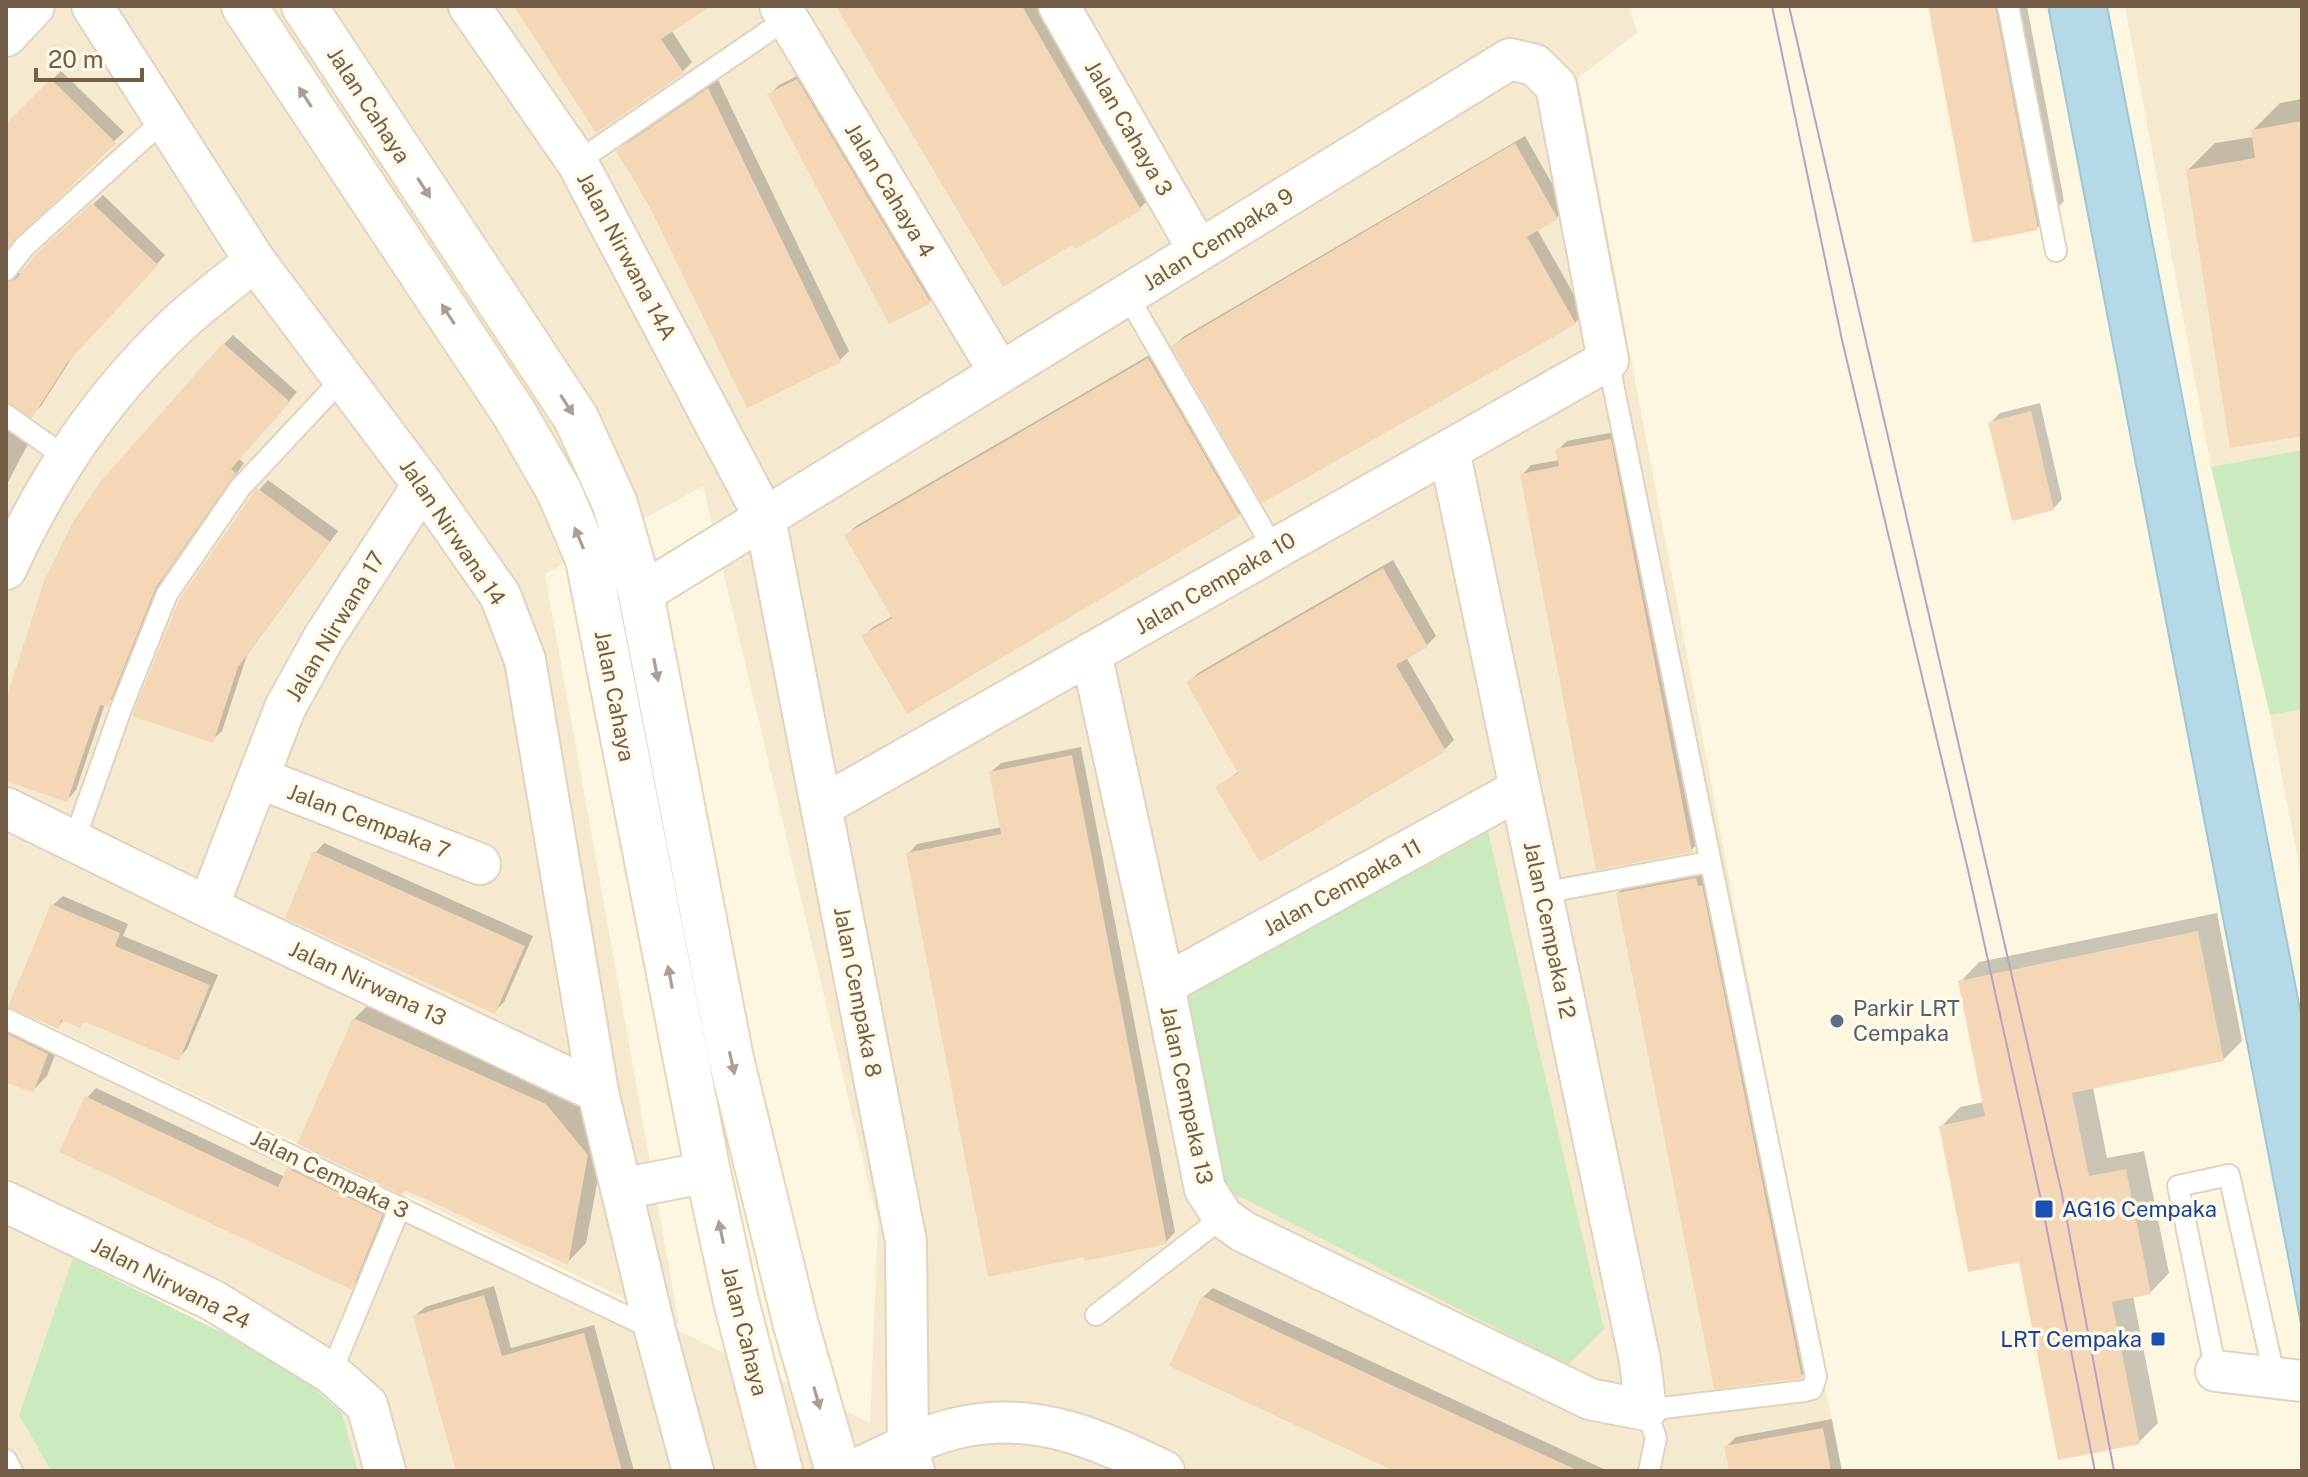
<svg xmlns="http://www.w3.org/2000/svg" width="2308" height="1477" font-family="'Public Sans',sans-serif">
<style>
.residential{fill:#f5e9cf}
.green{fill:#cbebbf}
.water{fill:#b5d9e7;stroke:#9bc7d9;stroke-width:2}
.shadow{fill:#0003}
.building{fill:#f3d7b7}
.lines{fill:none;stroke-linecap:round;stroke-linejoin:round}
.lane-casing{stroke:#e1d3bc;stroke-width:24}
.street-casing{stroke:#e1d3bc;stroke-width:44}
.secondary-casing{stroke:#e7d5ba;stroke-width:48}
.lane{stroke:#fff;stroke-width:20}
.street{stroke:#fff;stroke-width:40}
.secondary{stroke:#fff;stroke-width:44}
.tram{stroke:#baa0c6;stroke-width:2}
.oneway{fill:#ac9e91}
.service-dot{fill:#5c6f8a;stroke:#fff9e8;stroke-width:3}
.transit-dot{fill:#1a4fb4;stroke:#fff9e8;stroke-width:3}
.labels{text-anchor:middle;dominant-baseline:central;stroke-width:7;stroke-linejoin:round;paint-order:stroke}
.street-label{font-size:22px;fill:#755e47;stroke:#fff9e8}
.service-label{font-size:22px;fill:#4e5e75;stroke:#fff9e8;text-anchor:start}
.transit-label{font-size:22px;fill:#164399;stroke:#fff9e8;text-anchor:start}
</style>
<rect width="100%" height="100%" fill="#fdf6e1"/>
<path class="residential" d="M 6,6 L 1629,6 L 1637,33 L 1578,78 L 1841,1471 L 358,1471 L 342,1413 L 287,1365 L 185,1311 L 74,1258 L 19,1414 L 51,1471 L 6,1471 L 6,1007 L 870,1423 L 878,1223 L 703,486 L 545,574 L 679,1324 L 6,1005 Z
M 2125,6 L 2302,6 L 2302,450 L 2211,467 Z
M 2302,709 L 2302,880 L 2270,715 Z"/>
<path class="green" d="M 2302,450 L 2302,709 L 2270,715 L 2211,467 Z
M 1488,832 L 1604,1329 L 1568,1365 L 1225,1189 L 1188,995 Z
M 73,1258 L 287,1365 L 342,1413 L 358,1471 L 51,1471 L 19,1415 Z"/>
<path class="water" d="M 2048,6 L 2107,6 L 2302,1020 L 2302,1329 Z"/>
<path class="shadow" d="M 516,6 L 708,6 L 671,30 L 692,62 L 682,72 Z
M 838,6 L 1036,6 L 1149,199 L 1140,208 L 1075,247 Z
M 1931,6 L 2027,6 L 2064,201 L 2037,228 Z
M 61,71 L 124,132 L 21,229 L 6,249 L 6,127 Z
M 807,71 L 939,292 L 930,301 L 890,322 L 770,94 L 779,85 Z
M 718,80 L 849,351 L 840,360 L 672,247 L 619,151 L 628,142 Z
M 2302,99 L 2302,434 L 2188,170 L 2215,143 L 2254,137 L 2253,130 L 2280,103 Z
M 1525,136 L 1566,208 L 1557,217 L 1537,229 L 1584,313 L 1575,323 L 1174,346 L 1183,337 Z
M 103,195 L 165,255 L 76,351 L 41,406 L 32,415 L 6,396 L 6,268 L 14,274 L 21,273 L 46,247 Z
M 233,335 L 297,392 L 239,459 L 244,463 L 165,575 L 117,696 L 105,704 L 76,790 L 67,800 L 6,779 L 6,704 L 224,344 Z
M 1158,350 L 1248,505 L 1239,515 L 864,636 L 873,627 L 893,616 L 847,535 L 856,526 Z
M 2040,403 L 2062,499 L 2053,509 L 1991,422 L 2000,413 Z
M 6,417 L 30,440 L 6,486 Z
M 1620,431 L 1700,841 L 1691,850 L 1522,475 L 1531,465 L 1560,460 L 1558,450 L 1567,441 Z
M 268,480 L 338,531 L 247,655 L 222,731 L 212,740 L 259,490 Z
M 1393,560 L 1436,636 L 1427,645 L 1406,657 L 1454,740 L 1445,749 L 1218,787 L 1239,771 L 1188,683 L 1198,673 Z
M 1081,747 L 1175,1232 L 1166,1242 L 908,854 L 917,844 L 1002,827 L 991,772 L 1001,763 Z
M 324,843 L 533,936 L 504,1002 L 494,1012 L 315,853 Z
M 1706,869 L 1810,1367 L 1801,1376 L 1618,893 L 1627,884 Z
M 63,896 L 128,924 L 123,936 L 218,975 L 187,1049 L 178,1058 L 85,1020 L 80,1026 L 65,1019 L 57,1027 L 53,905 Z
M 2217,913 L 2242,1041 L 2223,1060 L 2093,1087 L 2107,1158 L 2144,1151 L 2169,1273 L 2150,1293 L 2133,1296 L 2158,1423 L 2139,1442 L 2020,1259 L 1941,1127 L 1960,1107 L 1984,1102 L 1960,982 L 1979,962 Z
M 373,1000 L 565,1085 L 606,1135 L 586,1243 L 568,1262 L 354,1019 Z
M 6,1011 L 61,1039 L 47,1076 L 33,1090 L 6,1080 Z
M 96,1088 L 285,1177 L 298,1160 L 391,1204 L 361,1278 L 351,1287 L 87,1098 Z
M 494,1286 L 511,1348 L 594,1325 L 634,1471 L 459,1471 L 415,1316 L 425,1307 Z
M 1213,1288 L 1608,1471 L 1398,1471 L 1203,1297 Z
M 1832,1419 L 1842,1471 L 1731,1471 L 1727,1446 L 1736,1437 Z"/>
<path class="building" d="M 514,6 L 711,6 L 661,39 L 684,73 L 596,133 Z
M 836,6 L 1022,6 L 1141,210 L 1075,249 L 1072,245 L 1003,287 Z
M 1928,6 L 1995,6 L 2038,230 L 1973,243 Z
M 51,79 L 116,143 L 6,249 L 6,124 Z
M 797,79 L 931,303 L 889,324 L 767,94 Z
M 708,88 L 841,362 L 747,408 L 648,203 L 616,151 Z
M 2302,121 L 2302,436 L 2230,448 L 2186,170 L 2255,158 L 2251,130 Z
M 1515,143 L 1558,219 L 1527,237 L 1576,324 L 1262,503 L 1171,346 Z
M 92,203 L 158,265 L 67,363 L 32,418 L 6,402 L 6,283 L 16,279 L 34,256 Z
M 223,343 L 290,402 L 231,469 L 236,473 L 156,587 L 108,707 L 100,705 L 67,802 L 6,781 L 6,700 L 44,581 L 74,520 L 102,480 Z
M 1148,358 L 1240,516 L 907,714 L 861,636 L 892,618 L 844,535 Z
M 2031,411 L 2054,510 L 2012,521 L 1988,422 Z
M 1611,439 L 1692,852 L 1596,870 L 1520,474 L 1559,466 L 1555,449 Z
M 257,488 L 330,542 L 238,667 L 213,743 L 132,716 L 179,600 Z
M 1383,568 L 1428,647 L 1396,665 L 1446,751 L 1260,862 L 1215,787 L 1238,773 L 1186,682 Z
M 1072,755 L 1167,1244 L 1084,1261 L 1084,1257 L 988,1277 L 906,853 L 1001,834 L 989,772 Z
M 313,851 L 525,946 L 495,1014 L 285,918 Z
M 1696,878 L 1698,886 L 1702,885 L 1802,1378 L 1714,1389 L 1616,893 Z
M 51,904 L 120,933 L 115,946 L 210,985 L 179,1061 L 83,1021 L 80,1028 L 61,1020 L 58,1029 L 8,1007 Z
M 2198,931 L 2224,1061 L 2072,1093 L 2089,1176 L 2126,1169 L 2151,1294 L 2112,1302 L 2140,1444 L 2058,1460 L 2019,1262 L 1968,1272 L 1939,1126 L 1985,1116 L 1958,981 Z
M 353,1018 L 546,1104 L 588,1155 L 568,1265 L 406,1190 L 402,1195 L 297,1144 Z
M 6,1033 L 48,1054 L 33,1093 L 6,1082 Z
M 85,1096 L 278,1187 L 287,1168 L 383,1214 L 352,1290 L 59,1152 Z
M 484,1295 L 502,1356 L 584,1333 L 622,1471 L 456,1471 L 413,1316 Z
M 1202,1296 L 1398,1388 L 1579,1471 L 1394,1471 L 1169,1366 Z
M 1823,1428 L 1831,1471 L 1729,1471 L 1724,1446 Z"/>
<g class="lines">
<g class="lane-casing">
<path id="lane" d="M 2008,6 L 2056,251
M 577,162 L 788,18
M 6,270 L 24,247 L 165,119
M 1127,295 L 1274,549
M 1608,360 L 1816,1377 L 1812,1389 L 1804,1391 L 1646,1410 L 1656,1438 L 1649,1471
M 6,415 L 65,457
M 74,841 L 121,709 L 167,594 L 240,488 L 342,379
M 1542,893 L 1709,862
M 6,1019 L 655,1330
M 1096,1315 L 1223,1217
M 2216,1371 L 2178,1186 L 2229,1175 L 2275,1379
M 331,1373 L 400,1207
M 6,1460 L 12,1471"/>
</g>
<g class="street-casing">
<path id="street" d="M 92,6 L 255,261 L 423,485 L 500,595 L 525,660 L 598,1092 L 655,1330 L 693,1471
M 469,6 L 577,162 L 765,518 L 906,1242 L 908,1447 L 914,1471
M 780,6 L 1000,373
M 1059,6 L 1199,251
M 6,36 L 34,6
M 6,569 C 49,476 100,399 174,328 C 199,304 228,283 255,261
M 641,594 L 1510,59 L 1535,65 L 1556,86 L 1608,360 L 822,806
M 1091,653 L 1164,985 L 1205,1189 L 1223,1217 L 1242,1231 L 1590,1399 L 1646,1410 L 1640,1361 L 1449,450
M 259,778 L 480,864
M 6,808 L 208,907 L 598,1092
M 208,907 L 285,708 L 323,639 L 423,485
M 1164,985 L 1520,789
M 621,1189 L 708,1172
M 6,1202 L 212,1300 L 331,1373 L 367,1405 L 385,1471
M 2216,1371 L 2302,1381
M 852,1471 C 886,1456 926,1434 962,1427 C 1037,1411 1097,1439 1164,1471"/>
</g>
<g class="secondary-casing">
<path id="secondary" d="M 244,6 L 514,413 L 559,491 L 588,559 L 708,1172 L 736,1301 L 780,1471
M 304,6 L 576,418 L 615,504 L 641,594 L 731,1059 L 796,1325 L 838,1471"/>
</g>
<use href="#lane" class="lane"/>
<use href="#street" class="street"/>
<use href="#secondary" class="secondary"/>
<path class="tram" d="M 1772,6 L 1842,340 L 1968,870 L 2041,1200 L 2095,1471
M 1789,6 L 2062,1194 L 2114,1471"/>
</g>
<defs><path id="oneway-solid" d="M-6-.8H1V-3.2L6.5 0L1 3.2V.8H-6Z" transform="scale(2)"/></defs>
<g class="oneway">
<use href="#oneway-solid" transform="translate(305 97) rotate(-123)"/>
<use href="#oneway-solid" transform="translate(424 188) rotate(57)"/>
<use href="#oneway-solid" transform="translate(448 314) rotate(-123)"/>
<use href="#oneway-solid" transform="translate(567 405) rotate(57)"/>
<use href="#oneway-solid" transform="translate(579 538) rotate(-113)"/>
<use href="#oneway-solid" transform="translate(656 670) rotate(79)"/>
<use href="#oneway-solid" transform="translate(670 977) rotate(-101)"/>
<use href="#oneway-solid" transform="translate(732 1063) rotate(77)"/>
<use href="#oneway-solid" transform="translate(721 1232) rotate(-102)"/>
<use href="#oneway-solid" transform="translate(817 1398) rotate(74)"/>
</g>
<circle class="service-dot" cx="1837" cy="1021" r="8"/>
<g class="transit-dot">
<rect x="2034" y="1199" width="20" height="20" rx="4"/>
<rect x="2150" y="1331" width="16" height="16" rx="4"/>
</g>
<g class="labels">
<g class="street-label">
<text transform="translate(369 105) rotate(57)">Jalan Cahaya</text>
<text transform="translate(1129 128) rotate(60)">Jalan Cahaya 3</text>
<text transform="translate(890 190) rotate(59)">Jalan Cahaya 4</text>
<text transform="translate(1218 239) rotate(-32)">Jalan Cempaka 9</text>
<text transform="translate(627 256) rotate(62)">Jalan Nirwana 14A</text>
<text transform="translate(453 532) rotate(56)">Jalan Nirwana 14</text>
<text transform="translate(1215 583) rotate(-30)">Jalan Cempaka 10</text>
<text transform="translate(335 626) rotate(-59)">Jalan Nirwana 17</text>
<text transform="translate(615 696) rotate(79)">Jalan Cahaya</text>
<text transform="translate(369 821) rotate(21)">Jalan Cempaka 7</text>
<text transform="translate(1342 887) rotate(-29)">Jalan Cempaka 11</text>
<text transform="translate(1550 930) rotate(78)">Jalan Cempaka 12</text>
<text transform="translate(368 983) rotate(25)">Jalan Nirwana 13</text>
<text transform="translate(858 992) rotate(79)">Jalan Cempaka 8</text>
<text transform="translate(1187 1095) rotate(78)">Jalan Cempaka 13</text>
<text transform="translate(330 1174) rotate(26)">Jalan Cempaka 3</text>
<text transform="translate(171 1283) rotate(27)">Jalan Nirwana 24</text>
<text transform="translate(745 1331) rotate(76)">Jalan Cahaya</text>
</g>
<g class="service-label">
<text x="1853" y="1008">Parkir LRT<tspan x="1853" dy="25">Cempaka</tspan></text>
</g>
<g class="transit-label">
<text x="2062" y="1209">AG16 Cempaka</text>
<text x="2142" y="1339" text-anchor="end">LRT Cempaka</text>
</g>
</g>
<rect width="2308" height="1477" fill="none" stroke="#755e47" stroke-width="16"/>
<path d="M36 68v12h106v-12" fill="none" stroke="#755e47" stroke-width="4"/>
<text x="48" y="68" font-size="24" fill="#755e47" stroke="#fff9e8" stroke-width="6" paint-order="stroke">20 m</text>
</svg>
